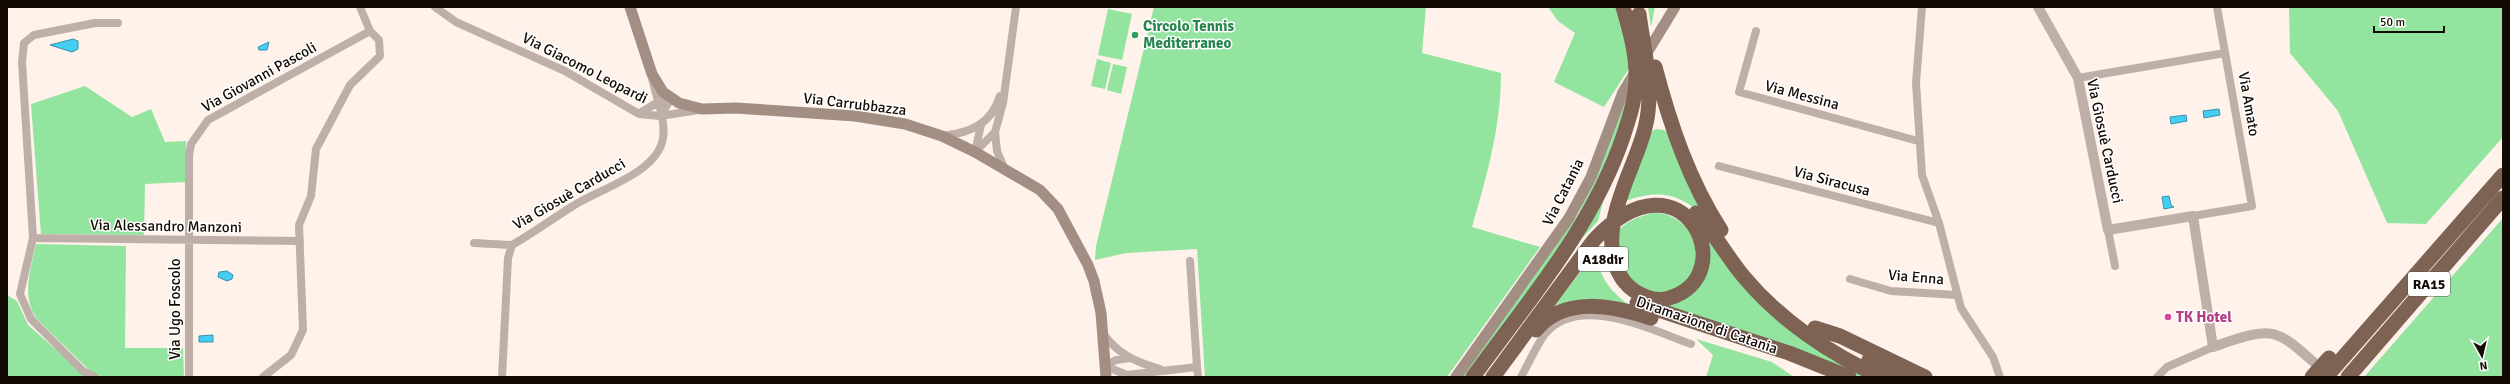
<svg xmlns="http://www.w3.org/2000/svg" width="2510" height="384" font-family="Signika,sans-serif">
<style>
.green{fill:#92e49f}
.water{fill:#44cef3;stroke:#3593ab}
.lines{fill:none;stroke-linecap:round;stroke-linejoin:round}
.minor{stroke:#beb0a9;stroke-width:8}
.tertiary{stroke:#beb0a9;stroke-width:10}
.secondary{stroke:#a38e84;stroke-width:11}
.motorway{stroke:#7e6254;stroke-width:15}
.leisure-dot{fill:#2e9e5b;stroke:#fff;stroke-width:1.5}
.hotel-dot{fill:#d1479c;stroke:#fff;stroke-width:1.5}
.labels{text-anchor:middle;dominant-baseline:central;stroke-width:3;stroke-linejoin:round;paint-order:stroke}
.shield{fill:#fff;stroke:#5a544f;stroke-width:1}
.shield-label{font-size:14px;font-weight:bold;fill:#130a04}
.leisure-label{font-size:15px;font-weight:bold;fill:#27864d;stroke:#fff;text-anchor:start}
.street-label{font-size:15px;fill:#130a04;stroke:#fff}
.hotel-label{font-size:15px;font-weight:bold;fill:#b23c85;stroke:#fff;text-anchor:start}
</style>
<rect width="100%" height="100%" fill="#fef2ea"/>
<path class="green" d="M 1154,7 L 1426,7 L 1422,53 L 1501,73 C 1501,126 1487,176 1472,227 L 1540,247 L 1447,377 L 1205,377 L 1197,249 L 1126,253 L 1095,260 L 1096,246 Z
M 1548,7 L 1617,7 L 1632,64 L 1604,107 L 1554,82 L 1575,33 L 1558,21 Z
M 1648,7 L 1655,7 L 1651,27 Z
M 2289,7 L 2503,7 L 2503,137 L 2426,224 L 2387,223 L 2338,111 L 2290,53 Z
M 1108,9 L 1132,14 L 1122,60 L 1098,55 Z
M 1097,59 L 1111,63 L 1105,89 L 1091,86 Z
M 1113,64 L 1127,67 L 1121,94 L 1107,90 Z
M 85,86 L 132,117 L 151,109 L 165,142 L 186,141 L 186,182 L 145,184 L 144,235 L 41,234 L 31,104 Z
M 1628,93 C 1625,114 1617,132 1610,151 C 1577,235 1520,305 1467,377 L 1462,377 L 1578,214 L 1594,180 Z
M 1656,129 L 1664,130 L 1669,134 L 1705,217 C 1679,192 1656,189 1623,202 L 1652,131 Z
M 1604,198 L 1598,221 L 1574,247 Z
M 1653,213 C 1674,213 1682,223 1695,237 L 1695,270 L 1679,289 L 1654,295 L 1626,277 L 1615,235 C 1625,221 1637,217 1653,213 Z
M 2503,218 L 2503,377 L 2364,377 Z
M 1702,231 L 1732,271 L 1868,377 L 1860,377 L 1844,372 L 1663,304 L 1690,291 Z
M 36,244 L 126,246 L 125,348 L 183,348 L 184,377 L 102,377 L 89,370 L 36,318 C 21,294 31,269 36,244 Z
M 1596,251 C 1598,278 1613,295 1635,309 L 1551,311 Z
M 7,295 L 17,301 L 28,325 L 87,377 L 7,377 Z
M 1696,339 L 1772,362 L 1794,377 L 1706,377 L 1713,355 Z"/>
<path class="water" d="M 73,39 L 78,41 L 78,49 L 72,52 L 50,45 Z
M 269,42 L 267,50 L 259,50 L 258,47 Z
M 2219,109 L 2220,115 L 2204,118 L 2203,111 Z
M 2186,115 L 2187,121 L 2171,124 L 2170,117 Z
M 2169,196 L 2171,205 L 2174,207 L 2164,209 L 2162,197 Z
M 227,271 L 233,275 L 232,279 L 227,281 L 218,277 L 219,272 Z
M 213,335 L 213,342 L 199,342 L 199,336 Z"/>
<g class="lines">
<path class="minor" d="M 435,7 L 456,22 L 565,71 L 639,114 L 660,116 L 699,110
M 1922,7 L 1916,83 L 1922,175 L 1939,223 L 1961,308 L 1993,357 L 2000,377
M 1756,31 L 1739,92 L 1918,141
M 2078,78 L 2225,53
M 640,113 L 668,96 L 669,102 L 660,116
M 942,136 C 969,133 991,125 1000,96
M 975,152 L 981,125
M 975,152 L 995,132
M 1719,166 L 1939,223
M 1005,170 L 997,151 L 995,132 L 1003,103 L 1016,7
M 2193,216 L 2252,206 L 2217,7
M 2108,230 L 2115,266
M 33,238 L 300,241
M 474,243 L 512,245
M 1190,261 L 1197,367
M 1850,279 L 1891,291 L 1957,295
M 1103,333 C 1117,354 1136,362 1160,369
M 1130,358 L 1116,360 L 1105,366 L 1127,375 L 1197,367 L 1198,377
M 95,377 L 83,371 L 31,319 L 20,294 L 33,238 L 22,62 L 24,43 L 34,35 L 95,23 L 118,23
M 189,377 L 189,156 L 191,144 L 208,120 L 370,31
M 263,377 L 291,355 L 303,330 L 299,225 L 311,196 L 316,149 L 350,85 L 380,56 L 379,40 L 370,31 L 360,7
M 502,377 L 508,258 L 512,245 C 533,233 552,219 573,206 C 599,189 658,173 663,138 C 666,120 656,97 652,78
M 1521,377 C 1528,365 1537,344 1545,334 C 1579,293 1651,330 1691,344
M 2157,377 L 2167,367 L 2213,347"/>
<path class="tertiary" d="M 2038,7 L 2078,78 L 2108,230 L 2193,216 L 2213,347 C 2278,324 2274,328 2325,372"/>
<path class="secondary" d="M 630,7 L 652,74 L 663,92 L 679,103 L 702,109 L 736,108 L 855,116 L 905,124 L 942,136 L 975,152 L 1040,190 L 1058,209 L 1088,265 L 1094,281 L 1101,313 L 1106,377
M 1456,377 L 1569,218 L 1591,177 L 1623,92 L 1675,7"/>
<path class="motorway" d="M 1655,67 C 1670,124 1689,181 1721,230
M 1696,213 C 1714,232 1727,257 1744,277 C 1780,320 1830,354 1881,377
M 1637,303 L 1789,353 L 1849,377
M 1815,328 L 1840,336 L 1925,377
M 1536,330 C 1565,295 1613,306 1651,318
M 1869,360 L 1905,377
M 1473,377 C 1528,301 1592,228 1623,137 C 1629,119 1635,101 1636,81 C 1637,56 1630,31 1623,7
M 1493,377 L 1594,240 C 1684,143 1744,277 1669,298 C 1660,301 1650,299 1642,295 C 1613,282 1608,248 1614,220 C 1620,188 1637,159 1645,128 C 1655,89 1644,53 1639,14
M 2312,377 L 2329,358
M 2326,377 L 2503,175
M 2348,377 L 2503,198"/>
</g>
<circle class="leisure-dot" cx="1135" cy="35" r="4"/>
<circle class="hotel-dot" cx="2168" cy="317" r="4"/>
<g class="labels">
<g class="shield">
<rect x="1578" y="247" width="50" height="24" rx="3"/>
<rect x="2408" y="272" width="42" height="24" rx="3"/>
</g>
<g class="shield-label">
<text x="1603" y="259">A18dir</text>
<text x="2429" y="284">RA15</text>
</g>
<g class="leisure-label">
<text x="1143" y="26">Circolo Tennis<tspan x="1143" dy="17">Mediterraneo</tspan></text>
</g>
<g class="street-label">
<text transform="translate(585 68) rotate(27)">Via Giacomo Leopardi</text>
<text transform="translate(259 77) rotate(-29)">Via Giovanni Pascoli</text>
<text transform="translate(1802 95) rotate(15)">Via Messina</text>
<text transform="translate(855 104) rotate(7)">Via Carrubbazza</text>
<text transform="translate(2249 104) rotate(80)">Via Amato</text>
<text transform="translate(2105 141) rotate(78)">Via Giosuè Carducci</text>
<text transform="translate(1832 181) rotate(15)">Via Siracusa</text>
<text transform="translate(1563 192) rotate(-63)">Via Catania</text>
<text transform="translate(569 194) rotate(-30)">Via Giosuè Carducci</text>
<text transform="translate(166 226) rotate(1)">Via Alessandro Manzoni</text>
<text transform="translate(1916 277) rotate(5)">Via Enna</text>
<text transform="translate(175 309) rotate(-90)">Via Ugo Foscolo</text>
<text transform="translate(1707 325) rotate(19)">Diramazione di Catania</text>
</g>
<g class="hotel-label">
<text x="2176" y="317">TK Hotel</text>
</g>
</g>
<rect width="2510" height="384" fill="none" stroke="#130a04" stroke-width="16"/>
<g transform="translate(2482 356) rotate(172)" stroke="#ffffff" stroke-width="3" paint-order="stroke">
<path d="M0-3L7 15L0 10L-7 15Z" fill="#130a04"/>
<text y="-6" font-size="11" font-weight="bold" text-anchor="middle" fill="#130a04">N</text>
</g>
<path d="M2374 26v6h70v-6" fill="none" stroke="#130a04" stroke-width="2"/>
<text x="2380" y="26" font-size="12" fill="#130a04" stroke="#ffffff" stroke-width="3" paint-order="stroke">50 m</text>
</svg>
